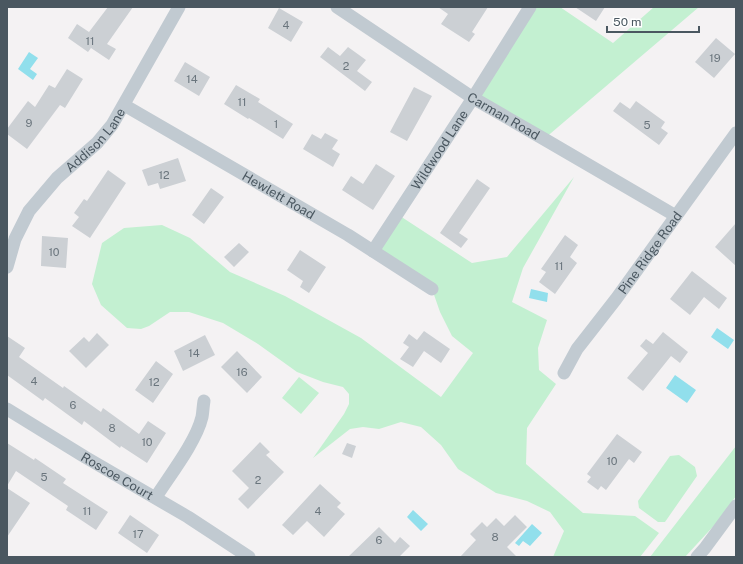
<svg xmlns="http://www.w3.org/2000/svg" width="743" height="564" font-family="'Public Sans',sans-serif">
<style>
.green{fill:#c3f0d1}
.water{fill:#91dfec}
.building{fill:#ccd0d4}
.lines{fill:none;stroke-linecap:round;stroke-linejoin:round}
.minor{stroke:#c1cad1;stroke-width:13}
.labels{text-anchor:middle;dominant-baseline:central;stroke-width:3;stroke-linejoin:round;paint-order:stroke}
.number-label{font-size:11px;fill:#6a757d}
.street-label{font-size:13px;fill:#4a5760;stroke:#fff}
</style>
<rect width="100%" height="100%" fill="#f4f2f3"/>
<path class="green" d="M 530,7 L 560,7 L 613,43 L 654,7 L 699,7 L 544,139 L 473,98 Z
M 574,177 L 523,268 L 512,302 L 547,320 L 538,348 L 539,370 L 556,384 L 527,428 L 526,464 L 583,513 L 635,516 L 659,533 L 640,557 L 553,557 L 564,531 L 550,512 L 527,501 L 496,493 L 458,469 L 441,445 L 421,427 L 401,422 L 379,429 L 363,427 L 350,429 L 313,458 L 344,414 L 349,404 L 349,394 L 343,387 L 323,382 L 297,372 L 258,344 L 223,323 L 189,312 L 170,312 L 149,326 L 141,329 L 127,328 L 101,305 L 92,284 L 102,243 L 124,228 L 162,225 L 190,238 L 230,272 L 285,296 L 361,338 L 441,397 L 473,353 L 452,336 L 440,312 L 432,289 L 373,251 L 397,214 L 472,263 L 507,257 Z
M 299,377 L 319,393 L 301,414 L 282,398 Z
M 736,446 L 736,496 L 720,519 L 685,557 L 650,557 Z
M 679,455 L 695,467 L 697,476 L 665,522 L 658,522 L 639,508 L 638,501 L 670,456 Z"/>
<path class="water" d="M 29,52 L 38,58 L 30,69 L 37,74 L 33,80 L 18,69 Z
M 531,289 L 548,293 L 547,302 L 529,298 Z
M 717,328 L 734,340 L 728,349 L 711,337 Z
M 675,375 L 696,390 L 687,403 L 666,388 Z
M 413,510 L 428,524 L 421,531 L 407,517 Z
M 532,524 L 542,533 L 530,546 L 523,541 L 519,546 L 515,543 Z"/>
<path class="building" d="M 108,7 L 133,7 L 107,44 L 116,49 L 109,60 L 91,48 L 88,52 L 68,38 L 77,24 L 89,32 Z
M 438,7 L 488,7 L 472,32 L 475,34 L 469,42 L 441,24 L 448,14 Z
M 575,7 L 605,7 L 596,21 Z
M 279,8 L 303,22 L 291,42 L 268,28 Z
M 716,38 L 735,54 L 714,78 L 695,62 Z
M 328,47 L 340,56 L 348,47 L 366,60 L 357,71 L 372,82 L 365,91 L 320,57 Z
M 185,62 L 210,77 L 199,96 L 174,81 Z
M 67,69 L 83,79 L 65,108 L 60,105 L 27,149 L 7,134 L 7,129 L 28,101 L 35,107 L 49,85 L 55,88 Z
M 236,85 L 260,99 L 258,102 L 293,124 L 283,139 L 249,118 L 248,119 L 224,104 Z
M 414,87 L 432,96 L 407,141 L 390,132 Z
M 636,101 L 665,122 L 661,128 L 668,133 L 659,145 L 613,111 L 620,102 L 630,109 Z
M 325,133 L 338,140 L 332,149 L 340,154 L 333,167 L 303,149 L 312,134 L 321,139 Z
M 178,158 L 186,181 L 160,189 L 158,183 L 148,186 L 142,170 Z
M 376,164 L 395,176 L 373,210 L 342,190 L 351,176 L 363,184 Z
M 108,170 L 126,183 L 90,238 L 72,226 L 79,217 L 74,213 L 84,199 L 87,201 Z
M 477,179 L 490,188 L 459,233 L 468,239 L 461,248 L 440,233 Z
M 211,188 L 224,197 L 204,224 L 192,215 Z
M 736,223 L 736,266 L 715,247 Z
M 565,235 L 578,245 L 570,257 L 577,263 L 555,294 L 539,282 L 546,272 L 541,269 Z
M 42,236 L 68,238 L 66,268 L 41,266 Z
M 239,243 L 249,252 L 234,267 L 224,257 Z
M 300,250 L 326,267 L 309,293 L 300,287 L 303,281 L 287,270 Z
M 692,271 L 727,298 L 719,309 L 704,297 L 690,315 L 670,299 Z
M 424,331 L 450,349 L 441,363 L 424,351 L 413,367 L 400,359 L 409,347 L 403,343 L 409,334 L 417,340 Z
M 663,332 L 688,352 L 680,363 L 671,356 L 643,391 L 627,378 L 648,353 L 640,346 L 646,339 L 653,344 Z
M 97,333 L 109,345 L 86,368 L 69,351 L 84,337 L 89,342 Z
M 205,335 L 215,355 L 183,371 L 174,351 Z
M 7,336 L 25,348 L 19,357 L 63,388 L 64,386 L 101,412 L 103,408 L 139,434 L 148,421 L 166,433 L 147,463 L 121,446 L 120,448 L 84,421 L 82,425 L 45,398 L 43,401 L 7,375 Z
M 237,351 L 262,377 L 247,393 L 221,367 Z
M 156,361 L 173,374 L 153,403 L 135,390 Z
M 617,434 L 642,452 L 634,463 L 629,459 L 606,490 L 601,486 L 598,490 L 587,482 L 591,477 L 587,474 Z
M 260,442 L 270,452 L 266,455 L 284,472 L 248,509 L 238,499 L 249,488 L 232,471 Z
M 7,443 L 34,460 L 35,458 L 66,479 L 63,483 L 108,512 L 96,530 L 66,510 L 68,506 L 16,471 L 7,486 Z
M 347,443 L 356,446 L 352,458 L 342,454 Z
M 320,484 L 341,503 L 337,507 L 345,514 L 324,537 L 307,521 L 293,535 L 282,525 Z
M 7,488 L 30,503 L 7,537 Z
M 130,515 L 159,535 L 147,553 L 118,533 Z
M 515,515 L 527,527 L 507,547 L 517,557 L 460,557 L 476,540 L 470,534 L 482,522 L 487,527 L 496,518 L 504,526 Z
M 379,527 L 395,543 L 400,537 L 410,546 L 399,557 L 348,557 Z"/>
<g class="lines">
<g class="minor">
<path id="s1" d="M 337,7 L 473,98 L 544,139 L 676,216"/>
<path id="s2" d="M 124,105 L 348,235 L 432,289"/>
<path id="s3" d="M 373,251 L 473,98 L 530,7"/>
<path id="s4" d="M 7,267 L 15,239 L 29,211 L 57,178 L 97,143 L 112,125 L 179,7"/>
<path id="s5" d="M 564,373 L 577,349 L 616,299 L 736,133"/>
<path id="s6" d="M 7,409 L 85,457 L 188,517 L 249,557"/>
<path d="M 156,497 C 170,475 196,442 202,417 C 203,412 203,406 204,401"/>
<path d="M 697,557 L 705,548 L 736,506"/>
</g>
</g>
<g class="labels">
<g class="number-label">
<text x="286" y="25">4</text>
<text x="90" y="41">11</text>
<text x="715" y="58">19</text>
<text x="346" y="66">2</text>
<text x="192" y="79">14</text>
<text x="242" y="102">11</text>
<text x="29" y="123">9</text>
<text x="276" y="124">1</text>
<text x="647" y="125">5</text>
<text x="164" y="175">12</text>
<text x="54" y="252">10</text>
<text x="559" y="266">11</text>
<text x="194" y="353">14</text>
<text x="242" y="372">16</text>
<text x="34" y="381">4</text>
<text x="154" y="382">12</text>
<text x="73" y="405">6</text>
<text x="112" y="428">8</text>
<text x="147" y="442">10</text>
<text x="612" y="461">10</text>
<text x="44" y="477">5</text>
<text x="258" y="480">2</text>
<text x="87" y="511">11</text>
<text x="318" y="511">4</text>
<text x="138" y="534">17</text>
<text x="495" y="537">8</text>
<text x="379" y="540">6</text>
</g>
<g class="street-label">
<text stroke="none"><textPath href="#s1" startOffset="199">Carman Road</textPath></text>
<text stroke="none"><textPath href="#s4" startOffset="158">Addison Lane</textPath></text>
<text stroke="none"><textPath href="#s3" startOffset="121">Wildwood Lane</textPath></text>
<text stroke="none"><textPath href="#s2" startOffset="179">Hewlett Road</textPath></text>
<text stroke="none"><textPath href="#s5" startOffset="148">Pine Ridge Road</textPath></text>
<text stroke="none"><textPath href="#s6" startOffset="129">Roscoe Court</textPath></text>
</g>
</g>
<rect width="743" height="564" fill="none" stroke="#4a5760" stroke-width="16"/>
<path d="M607 26v6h92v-6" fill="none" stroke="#4a5760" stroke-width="2"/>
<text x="613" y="26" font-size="12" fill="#4a5760" stroke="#ffffff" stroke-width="3" paint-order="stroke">50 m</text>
</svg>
